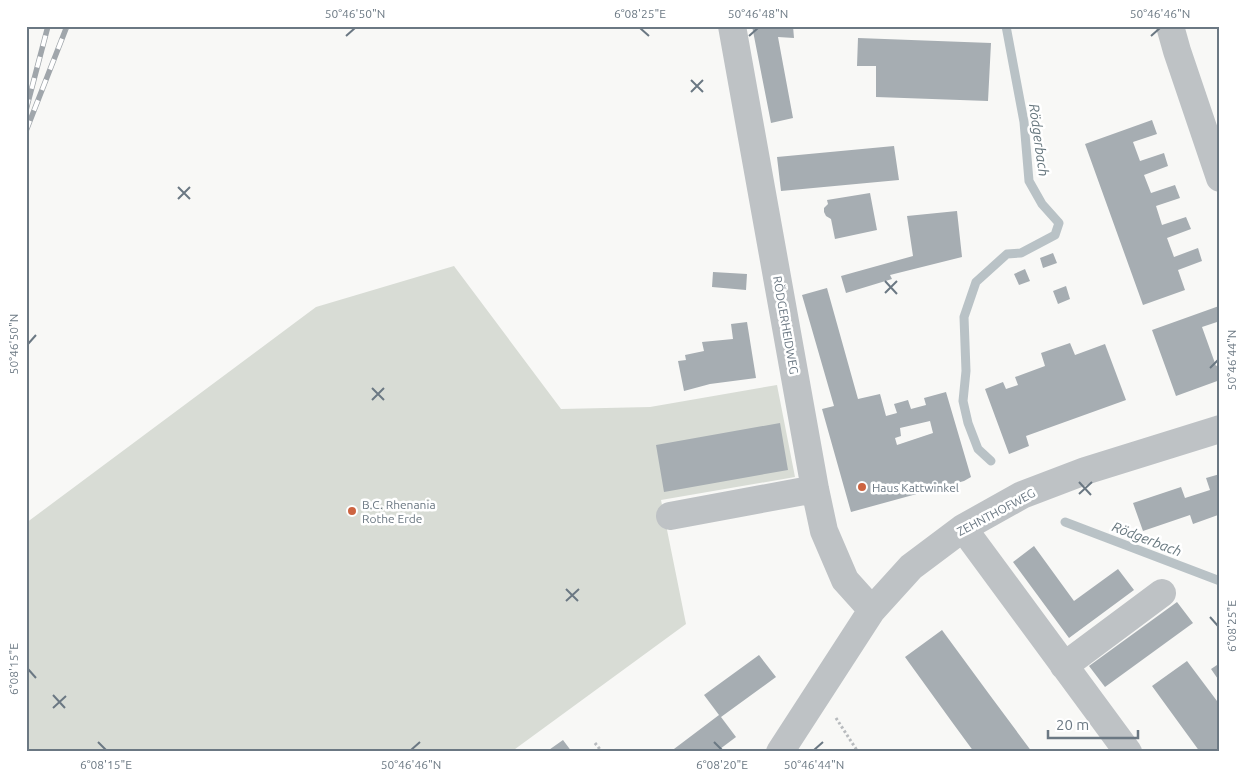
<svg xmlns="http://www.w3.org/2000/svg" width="1246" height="778" font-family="Ubuntu,sans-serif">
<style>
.green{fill:#d8dcd5}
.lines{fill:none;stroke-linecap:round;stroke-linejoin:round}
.stream{stroke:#b9c2c6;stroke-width:9}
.building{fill:#a6adb2;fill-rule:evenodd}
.path{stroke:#b8bbbe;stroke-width:3;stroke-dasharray:2.5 2.5;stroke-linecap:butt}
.minor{stroke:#bec2c5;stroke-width:28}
.rail-casing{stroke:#a0a6ab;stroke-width:5.5}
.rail{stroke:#fff;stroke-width:4;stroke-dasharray:11;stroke-linecap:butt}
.ticks{fill:none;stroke:#6b7883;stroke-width:2}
.poi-dot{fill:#cd6441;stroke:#fff;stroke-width:2}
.labels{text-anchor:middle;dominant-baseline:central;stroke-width:5;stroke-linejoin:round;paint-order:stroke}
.street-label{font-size:12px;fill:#6b7883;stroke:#fff}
.poi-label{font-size:12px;fill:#6b7883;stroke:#fff;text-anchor:start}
.water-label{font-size:14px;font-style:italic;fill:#67777e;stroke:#fff}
.neatline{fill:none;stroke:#6b7883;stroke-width:2}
.ticks-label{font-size:12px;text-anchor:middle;fill:#6b7883}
</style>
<rect width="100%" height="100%" fill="#f8f8f6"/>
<path class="green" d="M 454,266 L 561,409 L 650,407 L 777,385 L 795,477 L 661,500 L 686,624 L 511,752 L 26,752 L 26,523 L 316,307 Z"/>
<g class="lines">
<path class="stream" d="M 991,461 L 978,449 L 968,423 L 963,401 L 966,371 L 964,317 L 976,282 L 1007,254 L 1021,253 L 1055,235 L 1059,223 L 1042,204 L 1029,181 L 1024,122 L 1006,26
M 1065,522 L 1220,581"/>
</g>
<path class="building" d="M 752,26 L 793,26 L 794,38 L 778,37 L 793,118 L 771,123 Z
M 858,38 L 991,43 L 988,101 L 876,97 L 876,66 L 857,66 Z
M 1152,120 L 1157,134 L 1133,142 L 1140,161 L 1164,153 L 1168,166 L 1144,175 L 1151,193 L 1175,185 L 1180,198 L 1156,206 L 1162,225 L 1186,217 L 1191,229 L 1167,238 L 1174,257 L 1198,248 L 1202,261 L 1178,270 L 1185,290 L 1143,305 L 1085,144 Z
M 894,146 L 899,180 L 781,191 L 777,157 Z
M 870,193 L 877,230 L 835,239 L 831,219 L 826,216 L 824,212 L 824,208 L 828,204 L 827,200 Z
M 957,211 L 962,257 L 890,275 L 892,279 L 846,293 L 841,276 L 913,256 L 907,216 Z
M 1053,253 L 1057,263 L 1043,268 L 1040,258 Z
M 1025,269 L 1030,281 L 1019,285 L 1014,274 Z
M 713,272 L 747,274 L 746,290 L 712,287 Z
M 1066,286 L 1070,299 L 1058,304 L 1053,291 Z
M 827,288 L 858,399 L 880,394 L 886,416 L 897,413 L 894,404 L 908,400 L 911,409 L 926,405 L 924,398 L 946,392 L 971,477 L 964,481 L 851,512 L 822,409 L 834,406 L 802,295 ZM 930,421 L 933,433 L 897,445 L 895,438 L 901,436 L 900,428 Z
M 1219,306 L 1220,321 L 1202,327 L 1216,366 L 1220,364 L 1220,380 L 1176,396 L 1152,330 Z
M 747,322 L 756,378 L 710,384 L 684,391 L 678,361 L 686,360 L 685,355 L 704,351 L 702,342 L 733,339 L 731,324 Z
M 1070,343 L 1075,355 L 1105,344 L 1126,400 L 1026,436 L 1029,446 L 1009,454 L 985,389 L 1003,382 L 1006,389 L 1018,385 L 1015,377 L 1045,366 L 1041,353 Z
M 780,423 L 788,470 L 664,492 L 656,445 Z
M 1220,474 L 1220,518 L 1218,515 L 1193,524 L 1190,515 L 1143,531 L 1133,503 L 1181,487 L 1185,498 L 1210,490 L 1206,478 Z
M 1034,546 L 1074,601 L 1118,569 L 1134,590 L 1069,638 L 1013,562 Z
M 1177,602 L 1193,623 L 1105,687 L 1089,666 Z
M 942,630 L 989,694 L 1032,752 L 974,752 L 952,722 L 905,657 Z
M 759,655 L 776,677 L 721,717 L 736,737 L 716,752 L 670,752 L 719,715 L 704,695 Z
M 1187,661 L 1220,705 L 1220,752 L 1200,752 L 1152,686 Z
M 1220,663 L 1220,682 L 1211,669 Z
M 563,740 L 572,752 L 546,752 Z"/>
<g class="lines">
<path class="path" d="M 836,718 L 858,752
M 595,743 L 602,752"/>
<path class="minor" d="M 732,26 L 815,489 L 824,531 L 845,580 L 872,610
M 1170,26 L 1177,51 L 1220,178
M 670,516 L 815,489
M 963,528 L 1128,752
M 1064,666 L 1162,593
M 780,752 L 872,610 L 911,567 L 963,528 L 1022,495 L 1085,471 L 1220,429"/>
<g class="rail-casing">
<path id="rail" d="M 26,110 L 48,26
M 26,131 L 67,26"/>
</g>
<use href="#rail" class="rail"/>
</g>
<path class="ticks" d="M 640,28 L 649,36M 346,36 L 355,28M 749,36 L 758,28M 1151,36 L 1160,28M 691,80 L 703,92M 691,92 L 703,80M 178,187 L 190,199M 178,199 L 190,187M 885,281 L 897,294M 885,293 L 897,281M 28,344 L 36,335M 1210,368 L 1218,360M 372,388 L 384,400M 372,400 L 384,388M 1079,482 L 1091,495M 1079,494 L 1092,482M 566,589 L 578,601M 566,601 L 579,589M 1210,617 L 1218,626M 28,669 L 36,678M 53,695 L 65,708M 53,708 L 66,696M 98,742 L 106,750M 714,742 L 722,750M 411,750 L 420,742M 814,750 L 823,742"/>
<g class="poi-dot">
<circle cx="862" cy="487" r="5"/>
<circle cx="352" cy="511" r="5"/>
</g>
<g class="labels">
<g class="street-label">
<text transform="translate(786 325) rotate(80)">RÖDGERHEIDWEG</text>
<text transform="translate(996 512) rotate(-28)">ZEHNTHOFWEG</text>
</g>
<g class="poi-label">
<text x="872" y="487">Haus Kattwinkel</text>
<text x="362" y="504">B.C. Rhenania<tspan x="362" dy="14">Rothe Erde</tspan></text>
</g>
<g class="water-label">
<text transform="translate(1039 140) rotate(82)">Rödgerbach</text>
<text transform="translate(1147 539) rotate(21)">Rödgerbach</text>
</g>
</g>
<rect width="1246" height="778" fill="none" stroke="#ffffff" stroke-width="55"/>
<path d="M1048 730v8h90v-8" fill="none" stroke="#6b7883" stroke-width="2.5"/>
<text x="1056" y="730" font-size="15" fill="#6b7883" stroke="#ffffff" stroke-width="4" paint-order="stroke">20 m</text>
<rect x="28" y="28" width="1190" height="722" class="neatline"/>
<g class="ticks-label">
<text x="355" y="18">50°46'50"N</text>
<text x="640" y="18">6°08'25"E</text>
<text x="758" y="18">50°46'48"N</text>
<text x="1160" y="18">50°46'46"N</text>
<text transform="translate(14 344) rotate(-90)" y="4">50°46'50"N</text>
<text transform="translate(1232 360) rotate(-90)" y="4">50°46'44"N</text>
<text transform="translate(1232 626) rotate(-90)" y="4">6°08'25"E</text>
<text transform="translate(14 669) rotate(-90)" y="4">6°08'15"E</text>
<text x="106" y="769">6°08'15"E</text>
<text x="411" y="769">50°46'46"N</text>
<text x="722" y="769">6°08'20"E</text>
<text x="814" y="769">50°46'44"N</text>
</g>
</svg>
